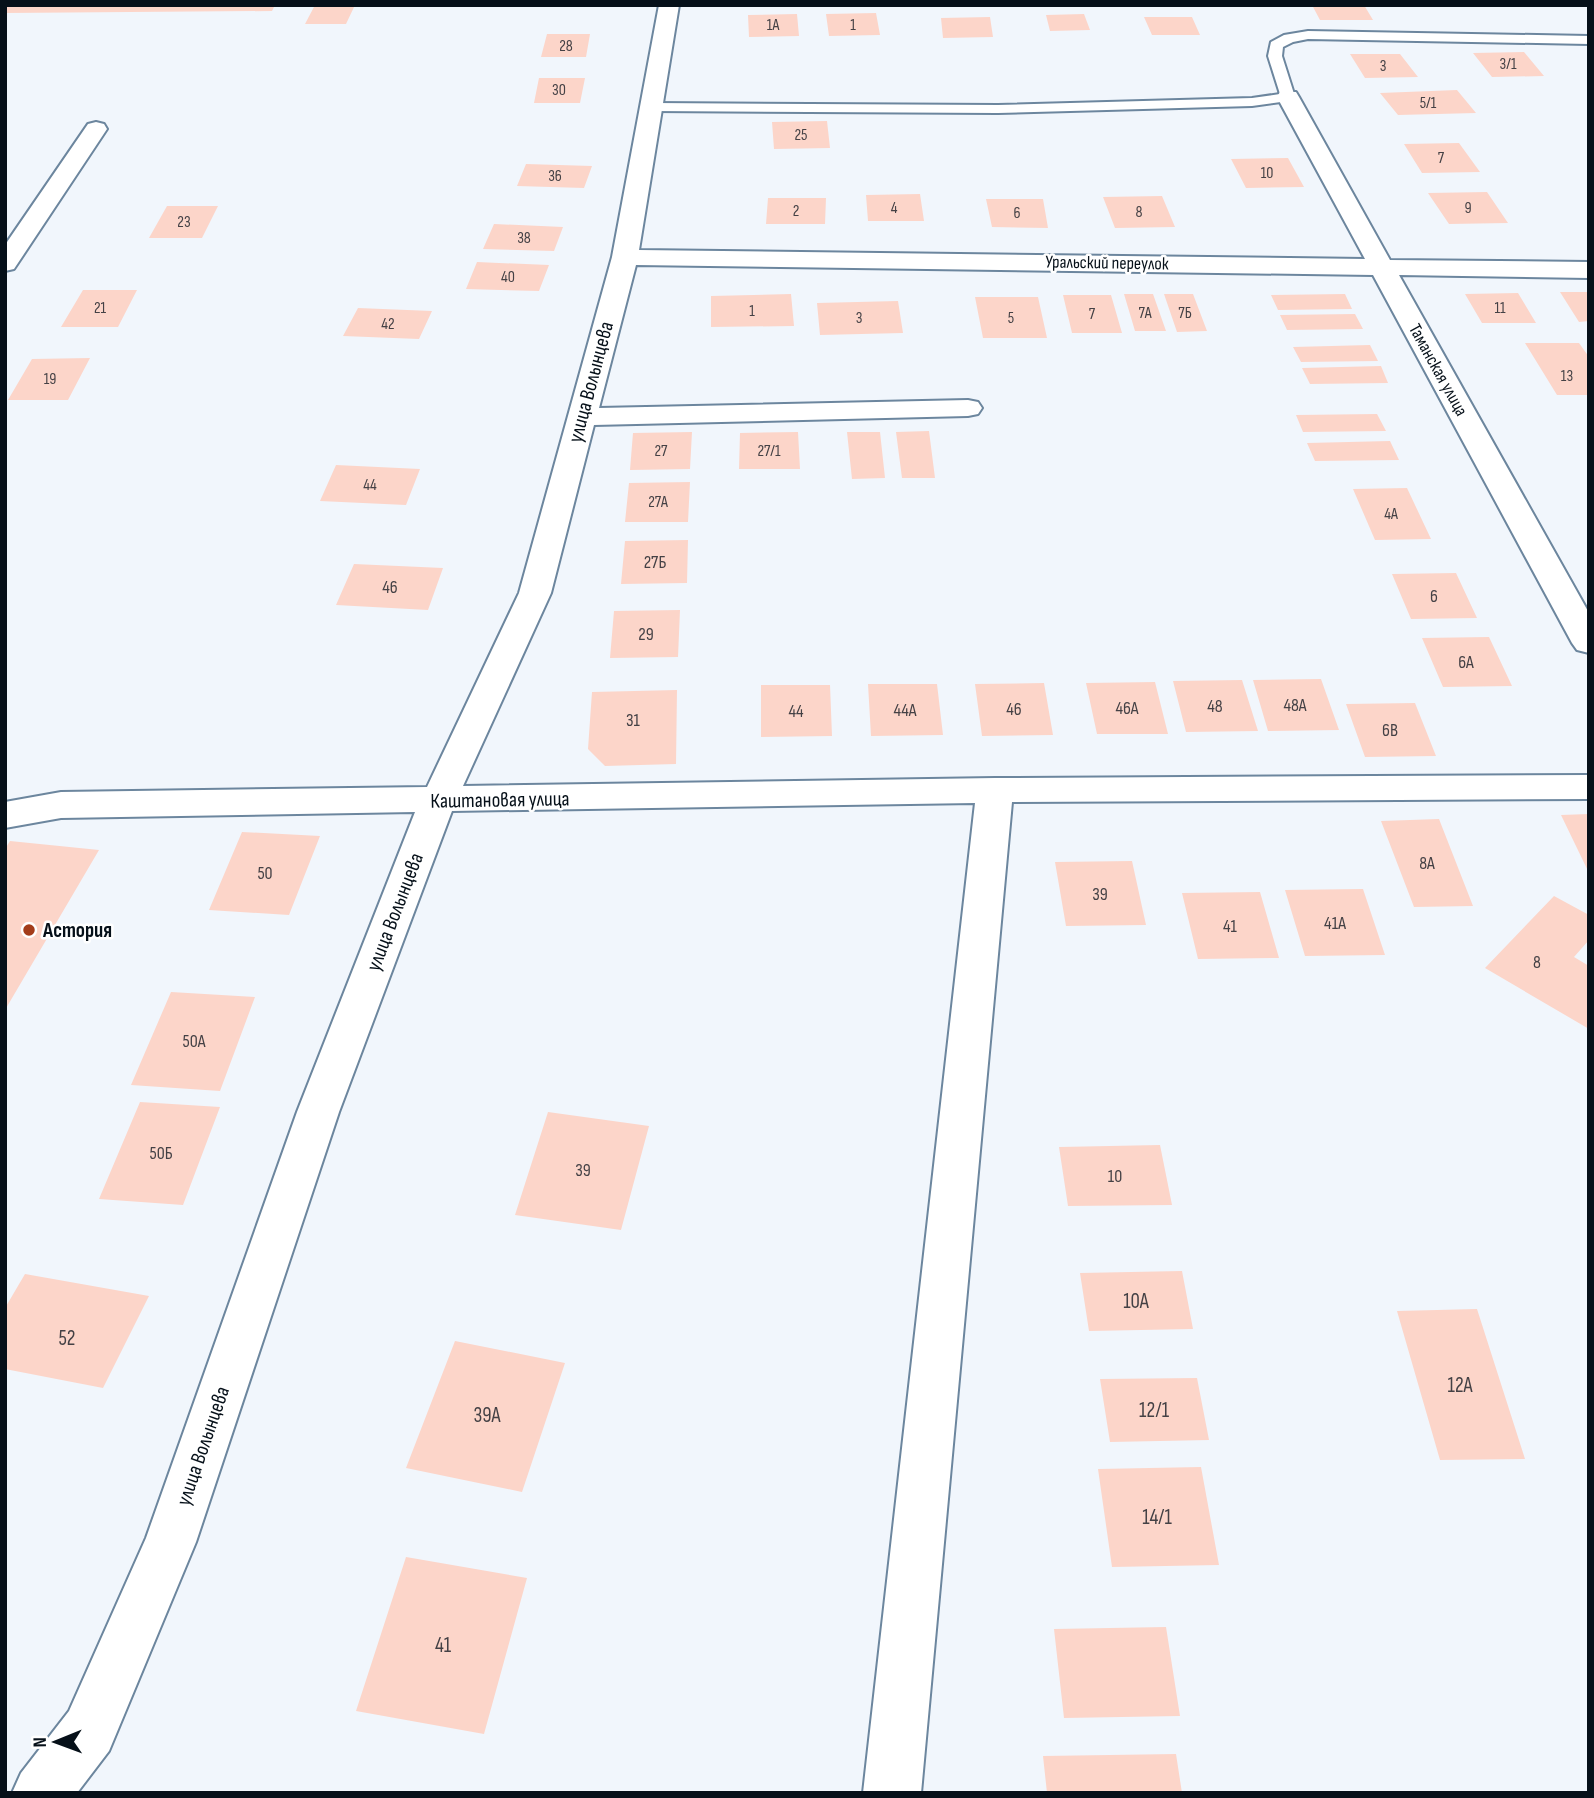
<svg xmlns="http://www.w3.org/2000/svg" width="1594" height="1798" font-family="'Sofia Sans Condensed',sans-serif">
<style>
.building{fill:#fcd5c9}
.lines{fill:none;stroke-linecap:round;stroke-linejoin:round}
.service-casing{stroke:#6c869e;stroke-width:4}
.minor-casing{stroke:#6c869e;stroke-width:4}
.service{fill:#fff;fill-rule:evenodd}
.minor{fill:#fff;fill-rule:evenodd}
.poi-dot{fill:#a33c1a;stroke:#fff;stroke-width:2.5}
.labels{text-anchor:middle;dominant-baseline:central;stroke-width:5;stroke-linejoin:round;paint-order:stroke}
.far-number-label{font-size:16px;fill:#444145}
.far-street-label{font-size:18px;fill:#061019;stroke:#fff}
.number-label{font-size:18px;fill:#444145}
.street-label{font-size:21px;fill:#061019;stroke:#fff}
.poi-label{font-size:21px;font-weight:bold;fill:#061019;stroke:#fff;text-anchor:start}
.near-number-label{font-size:21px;fill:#444145}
</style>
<rect width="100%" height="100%" fill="#f1f6fc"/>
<path class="building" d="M 5,5 L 275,5 L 272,11 L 5,13 Z
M 315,5 L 355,5 L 346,24 L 305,24 Z
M 1312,5 L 1364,5 L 1373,20 L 1320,20 Z
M 876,13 L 880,35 L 829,36 L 826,14 Z
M 797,14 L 799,36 L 749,37 L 748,15 Z
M 1084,14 L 1090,30 L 1050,31 L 1046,15 Z
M 990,17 L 993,37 L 943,38 L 941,18 Z
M 1144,17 L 1192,17 L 1200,35 L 1152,35 Z
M 547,34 L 590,34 L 586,57 L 541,57 Z
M 1524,52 L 1544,76 L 1492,77 L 1473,53 Z
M 1350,54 L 1400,54 L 1418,77 L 1365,78 Z
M 539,78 L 585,78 L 580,103 L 534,103 Z
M 1457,90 L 1476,113 L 1398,115 L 1380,93 Z
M 827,121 L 830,148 L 774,149 L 772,122 Z
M 1459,143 L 1480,172 L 1422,173 L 1404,144 Z
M 1288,158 L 1304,187 L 1246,188 L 1231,159 Z
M 526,164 L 592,166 L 584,188 L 517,186 Z
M 1487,192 L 1508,223 L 1449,224 L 1428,193 Z
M 920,194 L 924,221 L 868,221 L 866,195 Z
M 1162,196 L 1175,227 L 1115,228 L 1103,197 Z
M 768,198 L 826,198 L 825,224 L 766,224 Z
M 986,199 L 1043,199 L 1048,228 L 992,227 Z
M 167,206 L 218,206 L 202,238 L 149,238 Z
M 494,224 L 563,227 L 554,251 L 483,249 Z
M 477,262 L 549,265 L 539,291 L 466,289 Z
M 83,290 L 137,290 L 118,327 L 61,327 Z
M 1560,292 L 1589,292 L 1589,321 L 1579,322 Z
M 1518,293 L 1536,323 L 1482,323 L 1465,294 Z
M 791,294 L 794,326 L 711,327 L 711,296 Z
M 1124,294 L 1153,294 L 1166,331 L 1135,331 Z
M 1164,294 L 1193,294 L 1207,331 L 1177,332 Z
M 1345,294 L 1352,309 L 1278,310 L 1271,295 Z
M 1063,295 L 1111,295 L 1122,333 L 1072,333 Z
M 975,297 L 1038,297 L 1047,338 L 983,338 Z
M 898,301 L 903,333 L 820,335 L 817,303 Z
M 358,308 L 432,311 L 419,339 L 343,336 Z
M 1355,314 L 1363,329 L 1287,330 L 1280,315 Z
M 1525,343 L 1579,343 L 1589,357 L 1589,395 L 1557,395 Z
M 1370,345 L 1378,361 L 1301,362 L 1293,347 Z
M 90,358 L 68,400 L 8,400 L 32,359 Z
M 1381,366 L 1388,383 L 1310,384 L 1302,368 Z
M 1377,414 L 1386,431 L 1303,432 L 1296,415 Z
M 929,431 L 935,478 L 902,478 L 896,432 Z
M 692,432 L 690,469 L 630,470 L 633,433 Z
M 798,432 L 800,469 L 739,469 L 740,433 Z
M 847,432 L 880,432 L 885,478 L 852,479 Z
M 1390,441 L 1399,460 L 1315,461 L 1307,443 Z
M 336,465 L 420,469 L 406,505 L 320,501 Z
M 690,482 L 688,522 L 625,522 L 629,483 Z
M 1407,488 L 1431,539 L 1375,540 L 1353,489 Z
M 688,540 L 687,583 L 621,584 L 625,541 Z
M 354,564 L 443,568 L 428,610 L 336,605 Z
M 1456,573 L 1477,618 L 1411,619 L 1392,574 Z
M 680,610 L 678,657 L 610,658 L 614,611 Z
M 1489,637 L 1512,686 L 1443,687 L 1422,638 Z
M 1321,679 L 1339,730 L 1268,731 L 1253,680 Z
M 1242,680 L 1258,731 L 1186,732 L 1173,681 Z
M 1155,682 L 1168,734 L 1097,734 L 1086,683 Z
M 1044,683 L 1053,735 L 982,736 L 975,684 Z
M 868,684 L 937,684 L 943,735 L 871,736 Z
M 761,685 L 830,685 L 832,736 L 761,737 Z
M 677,690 L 676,764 L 605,766 L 588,749 L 592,692 Z
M 1415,703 L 1436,756 L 1365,757 L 1346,704 Z
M 1589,814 L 1589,873 L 1561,815 Z
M 1439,819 L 1473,906 L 1414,907 L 1381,821 Z
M 242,832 L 320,836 L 289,915 L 209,910 Z
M 10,841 L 99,850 L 5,1010 L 5,849 Z
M 1132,861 L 1146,925 L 1066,926 L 1055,862 Z
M 1363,889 L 1385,955 L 1305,956 L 1285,890 Z
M 1260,892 L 1279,958 L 1198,959 L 1182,893 Z
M 1554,896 L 1589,915 L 1589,940 L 1574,957 L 1589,966 L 1589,1029 L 1485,968 Z
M 171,992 L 255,997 L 220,1091 L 131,1085 Z
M 140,1102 L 220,1107 L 183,1205 L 99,1199 Z
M 548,1112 L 649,1126 L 621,1230 L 515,1215 Z
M 1160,1145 L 1172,1205 L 1068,1206 L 1059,1147 Z
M 1182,1271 L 1193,1329 L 1089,1331 L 1080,1273 Z
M 25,1274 L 149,1296 L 103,1388 L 5,1369 L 5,1308 Z
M 1477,1309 L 1525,1459 L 1440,1460 L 1397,1311 Z
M 455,1341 L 565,1363 L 522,1492 L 406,1468 Z
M 1197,1378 L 1209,1440 L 1110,1442 L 1100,1379 Z
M 1201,1467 L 1219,1565 L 1112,1567 L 1098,1469 Z
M 406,1557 L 527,1578 L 484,1734 L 356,1711 Z
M 1166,1627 L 1180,1716 L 1064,1718 L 1054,1629 Z
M 1176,1754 L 1182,1793 L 1047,1793 L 1043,1756 Z"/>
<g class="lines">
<g class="service-casing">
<path id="service" d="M 1308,31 L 1589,36 L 1589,44 L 1308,39 L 1293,42 L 1283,47 L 1282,56 L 1295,97 L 1288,101 L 1252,106 L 998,113 L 653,111 L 646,107 L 653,103 L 998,105 L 1252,98 L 1280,94 L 1268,56 L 1271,42 L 1284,35 Z"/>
</g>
<g class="minor-casing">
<path id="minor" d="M 659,5 L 679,5 L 639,250 L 1365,259 L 1277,97 L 1280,92 L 1296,92 L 1299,97 L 1390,260 L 1589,262 L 1589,278 L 1399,275 L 1589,613 L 1589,653 L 1577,650 L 1572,643 L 1373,275 L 636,265 L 599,408 L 968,400 L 978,402 L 982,408 L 978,414 L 968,416 L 594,425 L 551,593 L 463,786 L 995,778 L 1589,775 L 1589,799 L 1012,802 L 921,1793 L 863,1793 L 975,803 L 452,811 L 339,1112 L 196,1542 L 109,1751 L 77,1793 L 12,1793 L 21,1773 L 69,1711 L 146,1538 L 297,1112 L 415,812 L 61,818 L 5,828 L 5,802 L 61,792 L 427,787 L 519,593 L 612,257 Z
M 96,122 L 104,124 L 107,129 L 14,269 L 5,271 L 5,245 L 88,124 Z"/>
</g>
<use href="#service" class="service"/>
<use href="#minor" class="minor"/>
</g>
<circle class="poi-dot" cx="29" cy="930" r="7"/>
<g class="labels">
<g class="far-number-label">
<text x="773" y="25">1А</text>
<text x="853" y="25">1</text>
<text x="566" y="46">28</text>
<text x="1508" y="64">3/1</text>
<text x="1383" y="66">3</text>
<text x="559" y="90">30</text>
<text x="1428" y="103">5/1</text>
<text x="801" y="135">25</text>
<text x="1441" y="158">7</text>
<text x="1267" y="173">10</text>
<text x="555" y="176">36</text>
<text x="894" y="208">4</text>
<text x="1468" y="208">9</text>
<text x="796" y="211">2</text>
<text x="1139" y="212">8</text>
<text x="1017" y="213">6</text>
<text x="184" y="222">23</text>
<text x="524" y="238">38</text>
<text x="508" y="277">40</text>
<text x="100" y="308">21</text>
<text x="1500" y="308">11</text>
<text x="752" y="311">1</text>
<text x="1145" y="313">7А</text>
<text x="1185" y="313">7Б</text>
<text x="1092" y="314">7</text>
<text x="859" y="318">3</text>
<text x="1011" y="318">5</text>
<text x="388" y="324">42</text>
<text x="1567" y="376">13</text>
<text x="50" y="379">19</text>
<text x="661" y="451">27</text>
<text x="769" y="451">27/1</text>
<text x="370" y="485">44</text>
<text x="658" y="502">27А</text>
<text x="1391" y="514">4А</text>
</g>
<g class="far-street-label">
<text transform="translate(1107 263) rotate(1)">Уральский переулок</text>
<text transform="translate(1438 370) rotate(61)">Таманская улица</text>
</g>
<g class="number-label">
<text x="655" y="562">27Б</text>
<text x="390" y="587">46</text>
<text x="1434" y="596">6</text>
<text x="646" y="634">29</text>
<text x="1466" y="662">6А</text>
<text x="1295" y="705">48А</text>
<text x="1215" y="706">48</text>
<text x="1127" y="708">46А</text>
<text x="1014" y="709">46</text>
<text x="905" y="710">44А</text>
<text x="796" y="711">44</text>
<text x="633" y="720">31</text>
<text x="1390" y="730">6В</text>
<text x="1427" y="863">8А</text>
<text x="265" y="873">50</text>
<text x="1100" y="894">39</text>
<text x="1335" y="923">41А</text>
<text x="1230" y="926">41</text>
<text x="1537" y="962">8</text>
<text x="194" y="1041">50А</text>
<text x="161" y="1153">50Б</text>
<text x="583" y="1170">39</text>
<text x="1115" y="1176">10</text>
</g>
<g class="street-label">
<text transform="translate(591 382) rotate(-75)">улица Волынцева</text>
<text transform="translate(500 800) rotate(-1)">Каштановая улица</text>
<text transform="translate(395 912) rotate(-69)">улица Волынцева</text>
<text transform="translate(203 1446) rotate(-71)">улица Волынцева</text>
</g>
<g class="poi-label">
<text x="43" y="930">Астория</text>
</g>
<g class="near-number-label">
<text x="1136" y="1301">10А</text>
<text x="67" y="1338">52</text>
<text x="1460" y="1385">12А</text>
<text x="1154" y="1410">12/1</text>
<text x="487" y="1415">39А</text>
<text x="1157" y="1517">14/1</text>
<text x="443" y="1645">41</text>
</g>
</g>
<rect width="1594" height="1798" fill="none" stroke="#061019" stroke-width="14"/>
<g transform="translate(56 1742) rotate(269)" stroke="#ffffff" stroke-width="5" paint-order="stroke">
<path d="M0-5L12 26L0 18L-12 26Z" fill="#061019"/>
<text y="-10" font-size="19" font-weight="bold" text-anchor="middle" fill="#061019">N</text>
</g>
</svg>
